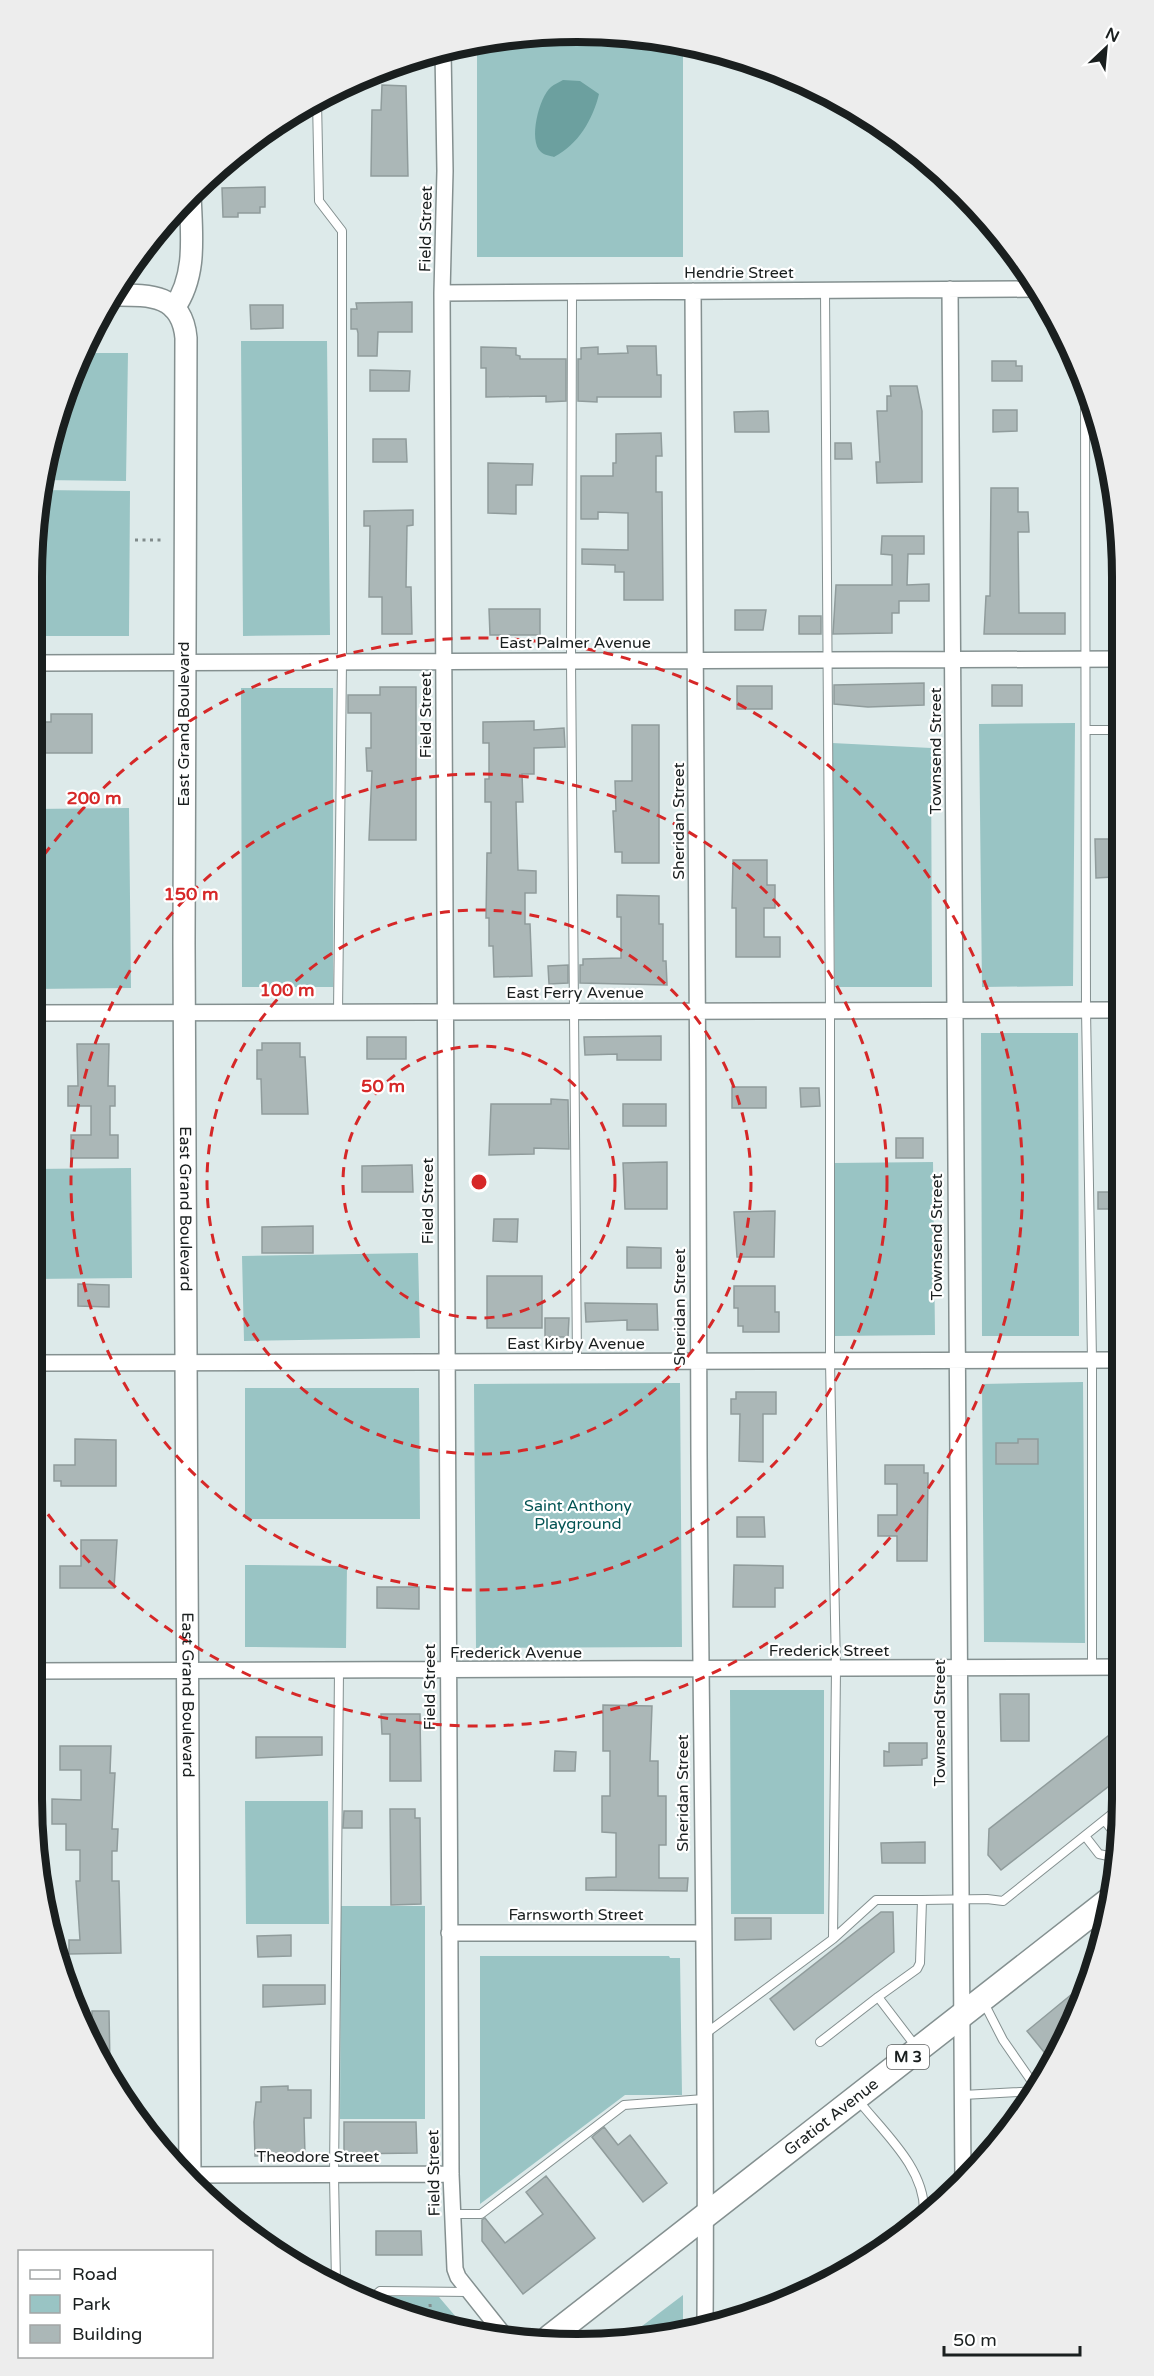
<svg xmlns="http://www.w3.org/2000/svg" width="1154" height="2376" font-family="'Varela Round',sans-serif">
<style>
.green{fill:#99c4c4}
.water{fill:#6ca09f}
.building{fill:#abb7b7;stroke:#909c9c;stroke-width:1.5}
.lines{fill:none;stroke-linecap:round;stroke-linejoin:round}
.lane-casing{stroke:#849090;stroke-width:10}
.street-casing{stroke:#849090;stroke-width:18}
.secondary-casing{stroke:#849090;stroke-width:24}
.primary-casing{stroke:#849090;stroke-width:27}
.path{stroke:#818b8b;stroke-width:3;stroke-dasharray:3 4.5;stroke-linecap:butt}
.lane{stroke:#fff;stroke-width:8}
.street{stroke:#fff;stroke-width:15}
.secondary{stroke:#fff;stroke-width:21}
.primary{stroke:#fff;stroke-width:24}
.ring{fill:none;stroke:#d62828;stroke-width:3;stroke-dasharray:10 8}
.labels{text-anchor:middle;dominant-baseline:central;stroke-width:4.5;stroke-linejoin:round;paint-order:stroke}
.shield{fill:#fff;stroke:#5f6262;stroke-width:1.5}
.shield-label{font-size:15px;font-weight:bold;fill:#1a1f1f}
.street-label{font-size:16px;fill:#1a1f1f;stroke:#fff}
.park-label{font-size:16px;fill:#035454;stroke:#fff}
.rim{fill:none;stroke:#1a1f1f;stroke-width:8}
.centre{fill:#d62828;stroke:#fff;stroke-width:3}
.ring-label{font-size:18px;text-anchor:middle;font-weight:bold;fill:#d62828;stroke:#fff;stroke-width:4.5;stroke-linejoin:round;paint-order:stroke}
</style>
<rect width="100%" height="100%" fill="#ddeaea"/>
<path class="green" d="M 577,32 L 683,42 L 683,257 L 477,257 L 477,41 Z
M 241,341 L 327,341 L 330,635 L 243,636 Z
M 81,353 L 128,353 L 126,481 L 41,480 L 73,368 Z
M 40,490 L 130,491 L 129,636 L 32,636 L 32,577 Z
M 241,688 L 333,688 L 333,987 L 242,987 Z
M 1075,723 L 1073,986 L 982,987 L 979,724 Z
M 832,743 L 931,748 L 932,987 L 835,987 Z
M 129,808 L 131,988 L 32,989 L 32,809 Z
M 981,1033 L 1078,1033 L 1079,1336 L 982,1336 Z
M 933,1162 L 935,1335 L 835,1336 L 835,1163 Z
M 131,1168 L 132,1278 L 32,1279 L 32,1169 Z
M 418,1253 L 420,1338 L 244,1341 L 242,1256 Z
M 1083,1382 L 1085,1643 L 984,1642 L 982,1384 Z
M 680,1383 L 682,1647 L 476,1648 L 474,1384 Z
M 245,1388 L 419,1388 L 420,1519 L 245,1519 Z
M 245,1565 L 347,1566 L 346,1648 L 245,1647 Z
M 730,1690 L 824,1690 L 824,1914 L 731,1914 Z
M 245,1801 L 328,1801 L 329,1924 L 246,1924 Z
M 341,1906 L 425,1906 L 425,2119 L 340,2119 Z
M 480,1956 L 669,1956 L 670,1958 L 680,1958 L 682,2095 L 625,2095 L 480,2204 Z
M 683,2295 L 683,2329 L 648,2340 L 625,2339 Z
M 382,2296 L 439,2297 L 467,2330 L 465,2332 L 379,2299 Z"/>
<path class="water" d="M 563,80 L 580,81 L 599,94 C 593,119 578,145 554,157 C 551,156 544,155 541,152 C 528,141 539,97 551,87 C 554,84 560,82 563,80 Z"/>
<path class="building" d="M 382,85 L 406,86 L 408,176 L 371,176 L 372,110 L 381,110 Z
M 265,187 L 265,207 L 260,207 L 260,213 L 238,213 L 238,217 L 223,217 L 222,188 Z
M 412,302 L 412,332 L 378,332 L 377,356 L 358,356 L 358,333 L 357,329 L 351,329 L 351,309 L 357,309 L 356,303 Z
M 250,305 L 283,305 L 283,328 L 251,329 Z
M 627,346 L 656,346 L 657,375 L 661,375 L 661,397 L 597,397 L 597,402 L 578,401 L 578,359 L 581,359 L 581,348 L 598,347 L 598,354 L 628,353 Z
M 481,347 L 516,348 L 516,355 L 520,356 L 520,359 L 566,359 L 566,401 L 546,402 L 546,396 L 486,397 L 486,368 L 481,368 Z
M 992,361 L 1016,361 L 1016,366 L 1022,366 L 1022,381 L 992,381 Z
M 370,370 L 410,371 L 409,391 L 370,391 Z
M 890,386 L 917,386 L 922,411 L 922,482 L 877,483 L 876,462 L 880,462 L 877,411 L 887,411 L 887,396 L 891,396 Z
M 993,410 L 1017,410 L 1017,431 L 993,432 Z
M 768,411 L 769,432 L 735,432 L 734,412 Z
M 661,433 L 662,456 L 656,456 L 656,492 L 662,492 L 663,600 L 624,600 L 624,572 L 615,572 L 615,565 L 582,564 L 582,549 L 628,550 L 628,513 L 598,512 L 598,519 L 581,519 L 581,476 L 613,476 L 613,463 L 616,463 L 616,434 Z
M 373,439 L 406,439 L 407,462 L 373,462 Z
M 835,443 L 851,443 L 852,459 L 835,459 Z
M 488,463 L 533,464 L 532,485 L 516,485 L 516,514 L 488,513 Z
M 991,488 L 1018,488 L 1018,512 L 1028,512 L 1029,532 L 1018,532 L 1019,613 L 1065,613 L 1065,634 L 984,634 L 986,596 L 990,596 Z
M 413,510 L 413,525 L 407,526 L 406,587 L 411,587 L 412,634 L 382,634 L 382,597 L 369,597 L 370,526 L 364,526 L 364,511 Z
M 882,536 L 924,536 L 924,554 L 908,554 L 907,585 L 929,584 L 929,601 L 899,601 L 899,613 L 892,613 L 892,633 L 833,634 L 836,585 L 892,585 L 892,555 L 881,554 Z
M 489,609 L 540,609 L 540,635 L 490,635 Z
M 735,610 L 766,610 L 763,630 L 735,630 Z
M 799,616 L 821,616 L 821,634 L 799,634 Z
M 924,683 L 924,705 L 868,707 L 834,704 L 834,685 Z
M 992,685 L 1022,685 L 1022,706 L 992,706 Z
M 737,686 L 772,686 L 772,709 L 737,709 Z
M 380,687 L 416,687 L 416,840 L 369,840 L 372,771 L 367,771 L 366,748 L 371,748 L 371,713 L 348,713 L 348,695 L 380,695 Z
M 51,714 L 92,714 L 92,753 L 36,753 L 36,722 L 51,722 Z
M 534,721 L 534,730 L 564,728 L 565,747 L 534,748 L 534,774 L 522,774 L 523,802 L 516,802 L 518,870 L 536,871 L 536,893 L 525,893 L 525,924 L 530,924 L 532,976 L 494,977 L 493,946 L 489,946 L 489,918 L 486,918 L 487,853 L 491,853 L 491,802 L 485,802 L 485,779 L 489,779 L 489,743 L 483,743 L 483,722 Z
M 632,725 L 659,725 L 659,863 L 622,863 L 622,852 L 615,852 L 613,811 L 616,811 L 615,781 L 632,781 Z
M 1095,839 L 1112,839 L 1113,877 L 1096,878 Z
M 733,860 L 767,860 L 767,885 L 775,885 L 775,908 L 764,908 L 764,937 L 780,937 L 780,957 L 736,957 L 736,908 L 732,908 Z
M 617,895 L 659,896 L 659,924 L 663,924 L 663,961 L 666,961 L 667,985 L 580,983 L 580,965 L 583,965 L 583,959 L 621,958 L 621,917 L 617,917 Z
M 568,965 L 568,983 L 549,984 L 548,966 Z
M 661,1036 L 661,1060 L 617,1060 L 617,1054 L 585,1055 L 584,1037 Z
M 367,1037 L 406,1037 L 406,1059 L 367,1059 Z
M 262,1043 L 300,1043 L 300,1057 L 305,1057 L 308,1114 L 262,1114 L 261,1079 L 257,1079 L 257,1050 L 262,1050 Z
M 77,1044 L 109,1044 L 108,1086 L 115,1086 L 115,1106 L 110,1106 L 110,1135 L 118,1135 L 118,1158 L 71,1158 L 71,1135 L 91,1135 L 91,1106 L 68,1106 L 68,1086 L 78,1086 Z
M 732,1087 L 766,1087 L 766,1108 L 732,1108 Z
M 800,1088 L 819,1088 L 820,1106 L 801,1107 Z
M 551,1099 L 568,1100 L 569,1149 L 534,1148 L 534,1154 L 489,1155 L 491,1104 L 551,1104 Z
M 623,1104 L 666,1104 L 666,1126 L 623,1126 Z
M 896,1138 L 923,1138 L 923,1158 L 896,1158 Z
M 667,1162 L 667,1209 L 625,1209 L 623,1163 Z
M 412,1165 L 413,1192 L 362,1192 L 362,1166 Z
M 1098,1192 L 1119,1192 L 1120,1209 L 1098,1209 Z
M 775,1211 L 774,1257 L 737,1257 L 734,1212 Z
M 494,1219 L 518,1219 L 517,1242 L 493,1241 Z
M 313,1226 L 313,1253 L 262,1253 L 262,1227 Z
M 627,1247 L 661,1248 L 661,1268 L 627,1268 Z
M 487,1276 L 542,1276 L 542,1328 L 487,1328 Z
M 78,1284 L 109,1285 L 109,1307 L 78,1306 Z
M 734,1286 L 775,1286 L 775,1312 L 779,1312 L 779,1332 L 743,1332 L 743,1326 L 738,1326 L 738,1308 L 734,1308 Z
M 585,1303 L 657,1304 L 658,1330 L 627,1330 L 627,1320 L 586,1322 Z
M 545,1318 L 569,1318 L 568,1337 L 545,1337 Z
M 736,1392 L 776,1392 L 776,1414 L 763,1414 L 763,1462 L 739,1461 L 740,1414 L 731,1414 L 731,1399 L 736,1399 Z
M 75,1439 L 116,1440 L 116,1486 L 61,1486 L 61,1481 L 54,1481 L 54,1465 L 75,1465 Z
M 1018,1439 L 1038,1439 L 1038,1464 L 996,1464 L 996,1443 L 1018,1443 Z
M 885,1465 L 924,1465 L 924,1473 L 928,1473 L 927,1561 L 897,1561 L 897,1536 L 878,1536 L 878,1515 L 897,1515 L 897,1484 L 885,1484 Z
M 737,1517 L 764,1517 L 765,1537 L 737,1537 Z
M 81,1540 L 117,1540 L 114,1588 L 60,1588 L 60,1566 L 81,1566 Z
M 734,1565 L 783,1566 L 783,1588 L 775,1588 L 775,1607 L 733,1607 Z
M 377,1587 L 419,1587 L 419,1609 L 377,1608 Z
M 1000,1694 L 1029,1694 L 1029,1741 L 1001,1741 Z
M 603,1705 L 652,1706 L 650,1761 L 658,1761 L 658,1796 L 666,1796 L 666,1845 L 659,1845 L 659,1878 L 688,1878 L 687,1891 L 586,1890 L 586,1878 L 616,1877 L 616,1833 L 602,1832 L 602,1796 L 610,1796 L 610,1751 L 603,1751 Z
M 381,1714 L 420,1714 L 421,1781 L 390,1781 L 390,1734 L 382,1734 Z
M 1122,1725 L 1122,1776 L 1001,1870 L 988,1855 L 989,1829 Z
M 256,1737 L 322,1737 L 322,1755 L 256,1758 Z
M 889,1743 L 927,1743 L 927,1758 L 922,1759 L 922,1765 L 884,1766 L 884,1751 L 889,1752 Z
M 60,1746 L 111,1746 L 110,1773 L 115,1773 L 112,1829 L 118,1829 L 117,1851 L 112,1851 L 112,1881 L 119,1881 L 121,1953 L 69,1954 L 69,1940 L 80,1940 L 76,1881 L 80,1881 L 80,1850 L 66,1850 L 66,1824 L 52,1824 L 52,1799 L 81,1800 L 81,1770 L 60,1770 Z
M 555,1751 L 576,1752 L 575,1771 L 554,1771 Z
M 390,1809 L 415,1809 L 415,1818 L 420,1818 L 421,1904 L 391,1905 Z
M 344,1811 L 362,1811 L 362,1828 L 343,1828 Z
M 925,1842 L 925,1863 L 882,1863 L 881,1843 Z
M 881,1912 L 893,1912 L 894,1952 L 794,2030 L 770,1999 Z
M 735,1918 L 771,1918 L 771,1939 L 735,1940 Z
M 291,1935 L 291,1956 L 258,1957 L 257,1936 Z
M 1089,1980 L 1081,2008 L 1052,2062 L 1027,2031 Z
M 263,1985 L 325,1985 L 325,2004 L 263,2007 Z
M 92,2011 L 109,2011 L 110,2067 L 85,2021 L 92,2021 Z
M 288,2086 L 288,2090 L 311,2090 L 311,2118 L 304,2118 L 305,2155 L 255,2156 L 254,2122 L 256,2102 L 261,2102 L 261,2087 Z
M 344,2122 L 416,2122 L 417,2153 L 344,2154 Z
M 604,2127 L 618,2145 L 630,2135 L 667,2183 L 643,2202 L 592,2137 Z
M 546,2176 L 595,2238 L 523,2294 L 482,2241 L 482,2220 L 485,2218 L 505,2243 L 543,2214 L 526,2192 Z
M 376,2231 L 421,2231 L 422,2255 L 376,2255 Z"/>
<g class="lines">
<g class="lane-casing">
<path id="lane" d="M 317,100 L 319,201 L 342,231 L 342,662 L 338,1012
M 572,292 L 571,661 L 577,1363
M 1085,385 L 1086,1010 L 1092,1360 L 1092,1668
M 1086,730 L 1119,730
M 1105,1821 L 1119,1839
M 1085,1836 L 1099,1854 L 1117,1858
M 833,1939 L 876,1900 L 922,1900
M 983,2001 L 1003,2040 L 1037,2089
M 705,2034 L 833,1939 L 836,1669 L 830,1362 L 830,1011 L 825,291
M 820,2042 L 878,1997
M 917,2048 L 878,1997 L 917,1969 L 920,1963 L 922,1900 L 987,1899 L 1003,1901 L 1122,1806
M 963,2095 L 1037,2091
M 858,2100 C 884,2133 925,2168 924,2212
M 453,2214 L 481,2214 L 624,2105 L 704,2099
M 336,2283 L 334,2175 L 339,1671
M 373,2297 L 380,2291 L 468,2292"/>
</g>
<g class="street-casing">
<path id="street" d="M 443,50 L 445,171 L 442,293 L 451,2174 L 455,2269 L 458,2277 L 504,2335
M 950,289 L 963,2184
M 693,291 C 698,679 697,1067 699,1455 C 701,1744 707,2033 705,2323
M 442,293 L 1035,289
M 32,663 L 1118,659
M 32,1013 L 1120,1010
M 32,1363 L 1121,1360
M 32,1671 L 1122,1667
M 449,1933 L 702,1933
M 185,2175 L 451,2174"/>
</g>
<g class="secondary-casing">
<g id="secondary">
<path id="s1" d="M 112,295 C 148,295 182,293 186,338 L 184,944 L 190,2180"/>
<path d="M 174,308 C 198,274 191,232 190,192"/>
</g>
</g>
<g class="primary-casing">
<g id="primary">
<path id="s2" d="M 550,2337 L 1113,1897"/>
</g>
</g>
<path class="path" d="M 135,540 L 161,540
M 430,2304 L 431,2319"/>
<use href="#lane" class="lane"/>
<use href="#street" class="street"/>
<use href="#secondary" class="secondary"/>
<use href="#primary" class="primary"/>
</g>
<g class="ring">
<circle cx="479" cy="1182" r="136"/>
<circle cx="479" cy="1182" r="272"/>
<circle cx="479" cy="1182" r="408"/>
<path d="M33 870A544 544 0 1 1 33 1494"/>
</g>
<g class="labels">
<rect class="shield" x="887" y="2045" width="42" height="24" rx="4.5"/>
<g class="shield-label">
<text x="908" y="2057">M 3</text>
</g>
<g class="street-label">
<text transform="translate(426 229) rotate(-89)">Field Street</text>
<text x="739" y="273">Hendrie Street</text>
<text x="575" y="643">East Palmer Avenue</text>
<text transform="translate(426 715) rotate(-90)">Field Street</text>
<text transform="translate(184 724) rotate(-90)">East Grand Boulevard</text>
<text transform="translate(936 751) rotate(-90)">Townsend Street</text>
<text transform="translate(679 821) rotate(-90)">Sheridan Street</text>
<text x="575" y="993">East Ferry Avenue</text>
<text transform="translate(428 1201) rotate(-90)">Field Street</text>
<text stroke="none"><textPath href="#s1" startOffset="969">East Grand Boulevard</textPath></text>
<text transform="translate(937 1237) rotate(-90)">Townsend Street</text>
<text transform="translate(680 1307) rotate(-90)">Sheridan Street</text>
<text x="576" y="1344">East Kirby Avenue</text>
<text x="829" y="1651">Frederick Street</text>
<text x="516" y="1653">Frederick Avenue</text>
<text transform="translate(430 1687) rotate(-90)">Field Street</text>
<text stroke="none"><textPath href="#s1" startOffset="1455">East Grand Boulevard</textPath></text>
<text transform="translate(940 1723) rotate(-90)">Townsend Street</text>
<text transform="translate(683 1793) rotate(-90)">Sheridan Street</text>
<text x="576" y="1915">Farnsworth Street</text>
<text stroke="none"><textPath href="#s2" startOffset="357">Gratiot Avenue</textPath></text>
<text x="318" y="2157">Theodore Street</text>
<text transform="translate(434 2173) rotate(-91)">Field Street</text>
</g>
<g class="park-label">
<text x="578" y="1506">Saint Anthony<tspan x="578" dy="18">Playground</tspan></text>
</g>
</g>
<path d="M0 0H1154V2376H0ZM577 42H577A535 535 0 0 1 1112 577V1799A535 535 0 0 1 577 2334H577A535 535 0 0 1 42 1799V577A535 535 0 0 1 577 42Z" fill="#ededed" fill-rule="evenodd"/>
<path class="rim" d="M577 42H577A535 535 0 0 1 1112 577V1799A535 535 0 0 1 577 2334H577A535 535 0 0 1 42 1799V577A535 535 0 0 1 577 42Z"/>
<circle cx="479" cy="1182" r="9" class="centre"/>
<g class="ring-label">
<text x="94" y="804">200 m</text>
<text x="191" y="900">150 m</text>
<text x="287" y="996">100 m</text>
<text x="383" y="1092">50 m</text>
</g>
<rect x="18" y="2250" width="195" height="108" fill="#ffffff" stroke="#a3a5a5" stroke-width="1.5"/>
<rect x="30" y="2270" width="30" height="9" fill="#ffffff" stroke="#a3a5a5" stroke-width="1.5"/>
<text x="72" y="2280" font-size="18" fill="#1a1f1f">Road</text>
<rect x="30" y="2295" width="30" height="18" fill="#99c4c4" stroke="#a3a5a5" stroke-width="1.5"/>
<text x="72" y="2310" font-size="18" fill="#1a1f1f">Park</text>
<rect x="30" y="2325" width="30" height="18" fill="#abb7b7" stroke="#a3a5a5" stroke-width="1.5"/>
<text x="72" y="2340" font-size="18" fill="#1a1f1f">Building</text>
<g transform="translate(1106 48) rotate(26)" stroke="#ffffff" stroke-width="4.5" paint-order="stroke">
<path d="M0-4.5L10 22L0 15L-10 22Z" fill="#1a1f1f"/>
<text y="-9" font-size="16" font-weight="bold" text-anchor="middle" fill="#1a1f1f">N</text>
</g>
<path d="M944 2346v9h136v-9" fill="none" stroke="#1a1f1f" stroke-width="3"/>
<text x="953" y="2346" font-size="18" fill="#1a1f1f" stroke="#ffffff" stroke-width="4.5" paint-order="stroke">50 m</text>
</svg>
